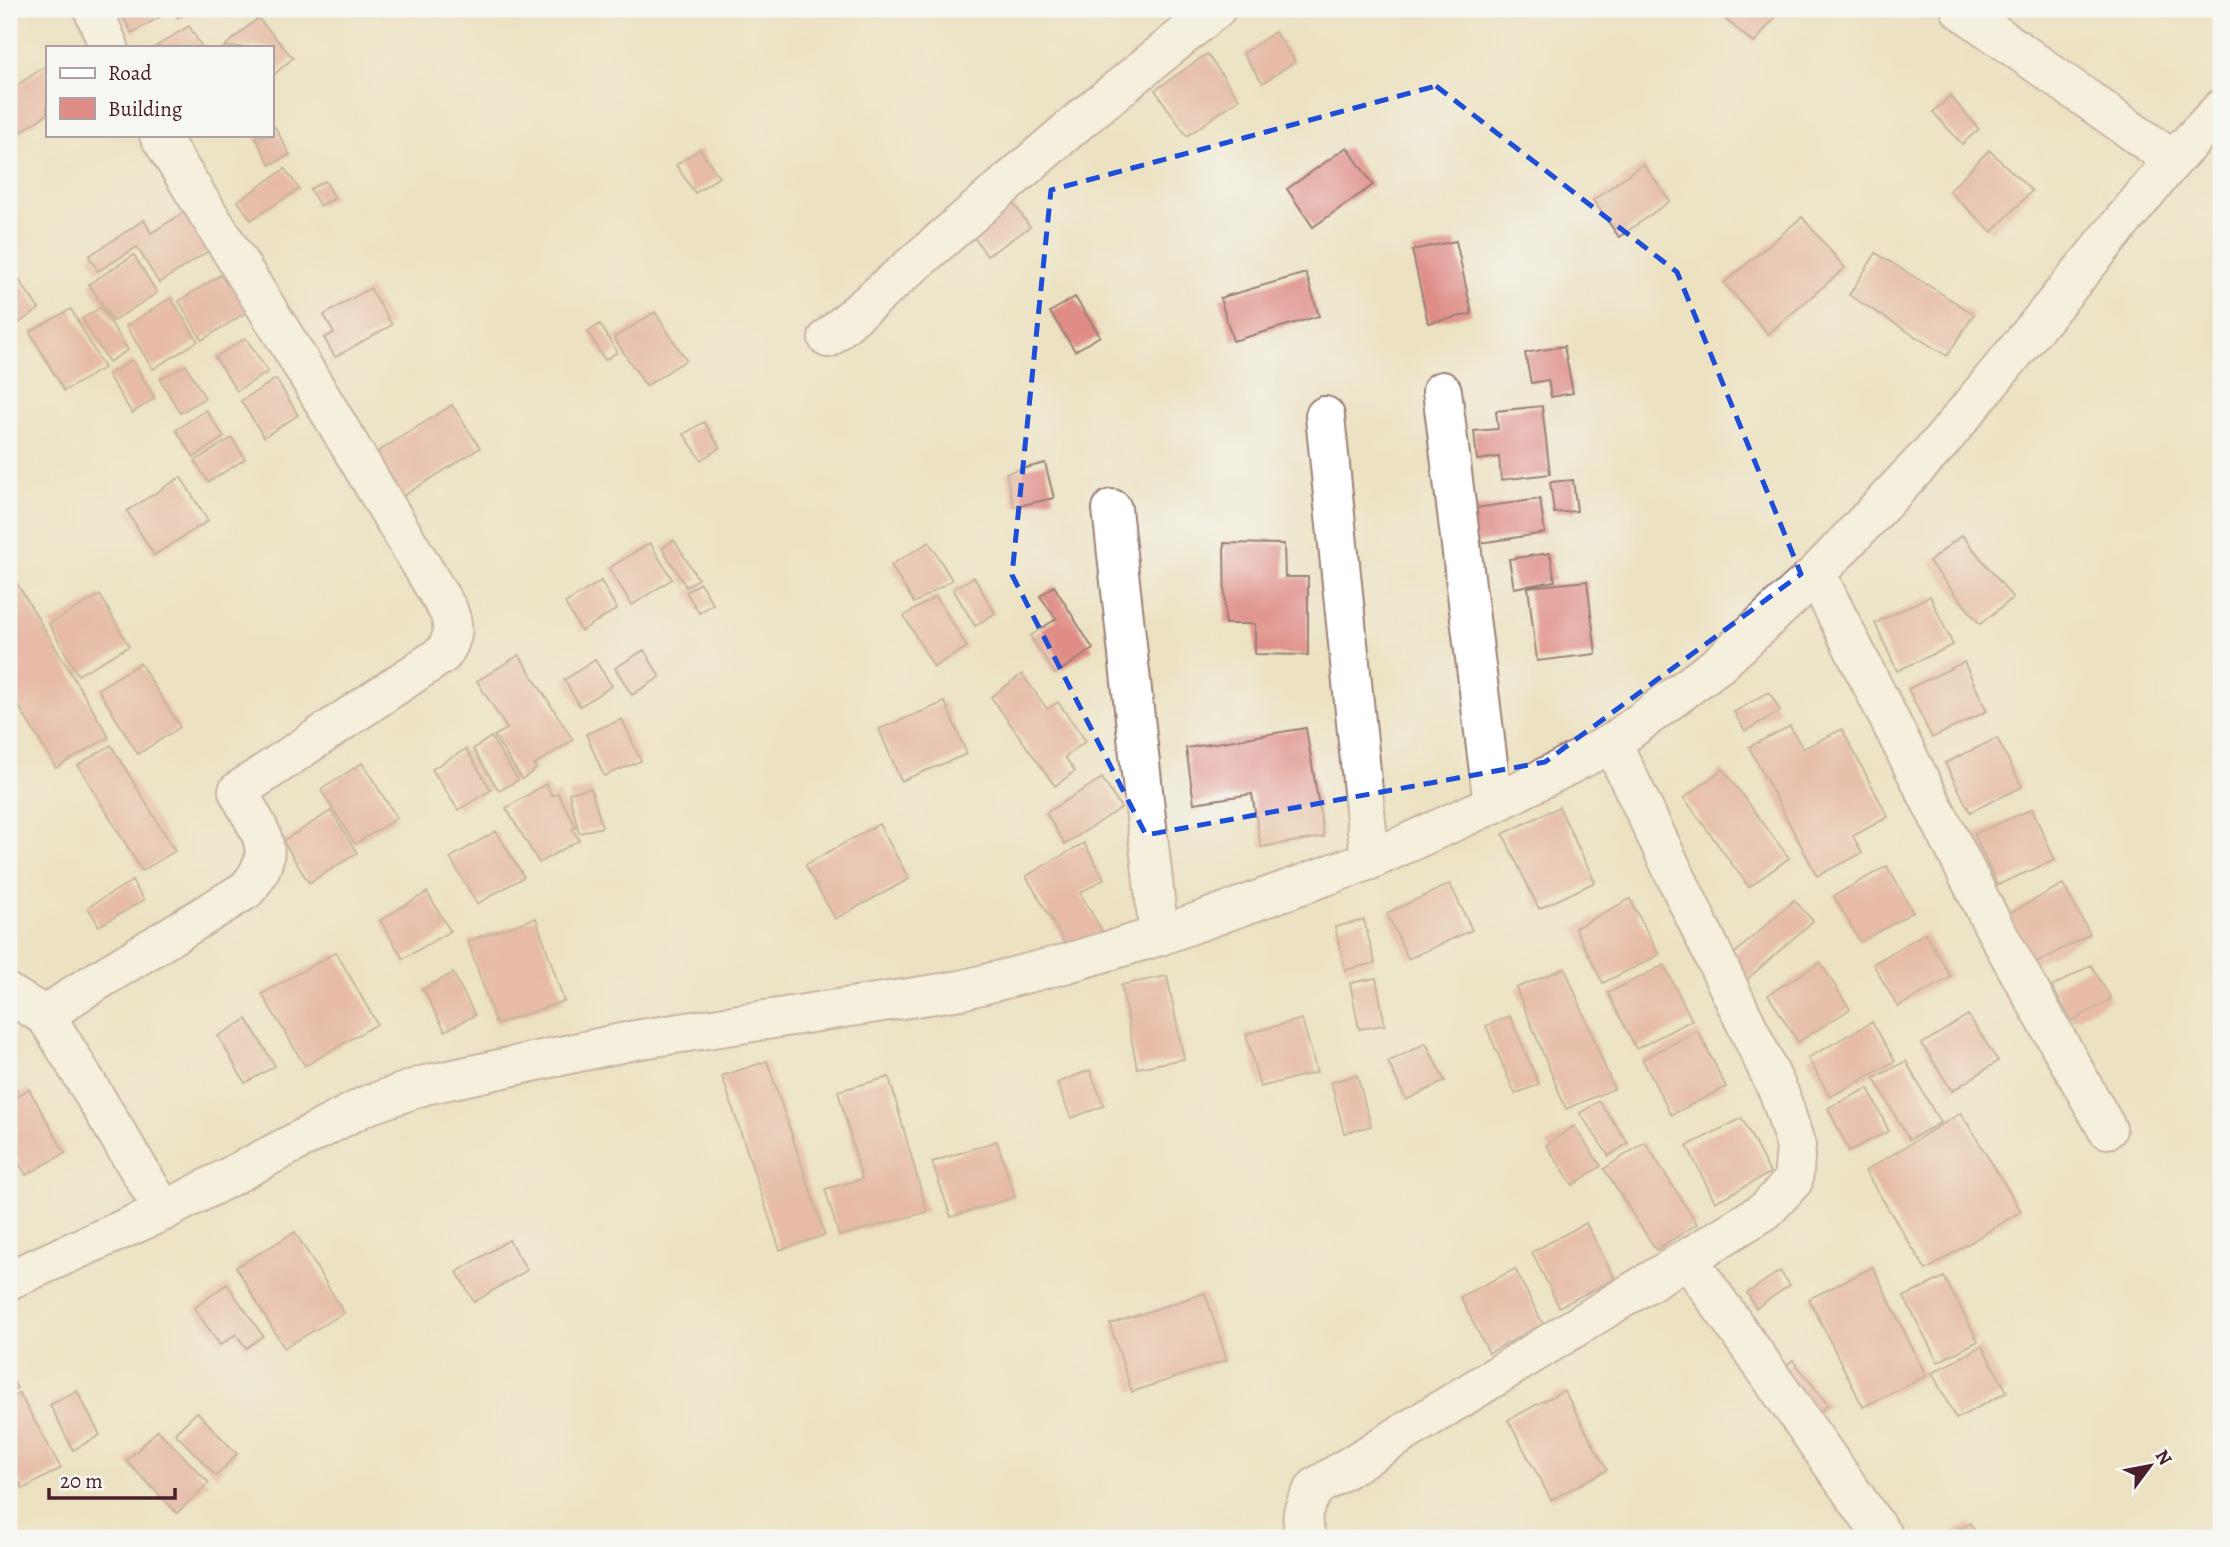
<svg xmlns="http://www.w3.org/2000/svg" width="2230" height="1547" font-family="Alegreya,serif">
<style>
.building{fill:#df8d86}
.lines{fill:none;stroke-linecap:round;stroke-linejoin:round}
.street-casing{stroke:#9b8076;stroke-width:42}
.secondary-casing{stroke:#9b8076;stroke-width:42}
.street{stroke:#fff;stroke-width:38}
.secondary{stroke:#fff;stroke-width:38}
.marked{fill:none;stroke:#1d4ed8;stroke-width:5;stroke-dasharray:14 9;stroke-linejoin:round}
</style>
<rect width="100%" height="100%" fill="#f6f6f2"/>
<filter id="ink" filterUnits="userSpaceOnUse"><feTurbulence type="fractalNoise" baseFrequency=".0143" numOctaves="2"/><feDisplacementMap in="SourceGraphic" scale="14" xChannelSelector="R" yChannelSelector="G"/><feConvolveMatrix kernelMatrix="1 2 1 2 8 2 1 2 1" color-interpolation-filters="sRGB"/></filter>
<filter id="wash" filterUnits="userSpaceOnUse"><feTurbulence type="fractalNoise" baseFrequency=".00686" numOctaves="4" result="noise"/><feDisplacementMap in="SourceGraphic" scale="28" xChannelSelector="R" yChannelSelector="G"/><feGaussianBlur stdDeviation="1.57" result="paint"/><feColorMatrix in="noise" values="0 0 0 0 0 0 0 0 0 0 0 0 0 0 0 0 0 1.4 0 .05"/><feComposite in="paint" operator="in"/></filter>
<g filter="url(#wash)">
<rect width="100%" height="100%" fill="#ece2c2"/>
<g id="blocks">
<path class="building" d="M 118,9 L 166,9 L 168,12 L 132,33 Z
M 172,9 L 193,9 L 178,18 Z
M 1713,9 L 1782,9 L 1754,43 Z
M 258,18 L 293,58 L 271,77 L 271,47 L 224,47 Z
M 189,26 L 202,47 L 155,47 Z
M 1275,32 L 1295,61 L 1263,83 L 1243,54 Z
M 1207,54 L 1239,99 L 1187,136 L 1155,90 Z
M 47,65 L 47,114 L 9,140 L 9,91 Z
M 1950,96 L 1979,129 L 1962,144 L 1933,112 Z
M 275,127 L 290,155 L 270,165 L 255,137 L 271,135 L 271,129 Z
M 1347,147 L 1373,185 L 1313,227 L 1287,189 Z
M 700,149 L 719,177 L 695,193 L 676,165 Z
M 1989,150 L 2032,191 L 1992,232 L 1949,191 Z
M 1643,164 L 1670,201 L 1619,237 L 1593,200 Z
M 285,169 L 299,189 L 251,220 L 238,201 Z
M 325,181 L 335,198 L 320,206 L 310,189 Z
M 1010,198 L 1030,227 L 987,256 L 968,228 Z
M 188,210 L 213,248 L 159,283 L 137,247 L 98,271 L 89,256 L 144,220 L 151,233 Z
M 1802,217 L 1845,268 L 1768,334 L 1724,283 Z
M 1456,241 L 1472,314 L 1428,323 L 1412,250 Z
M 1876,253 L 1974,314 L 1947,356 L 1849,295 Z
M 134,255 L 157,293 L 113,321 L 89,284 Z
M 13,271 L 39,309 L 9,330 L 9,274 Z
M 1306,273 L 1319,316 L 1233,341 L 1220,298 Z
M 220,275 L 227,285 L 235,280 L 253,308 L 202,340 L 179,301 Z
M 370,288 L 392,325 L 335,357 L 324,338 L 334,333 L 324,315 Z
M 1075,297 L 1100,336 L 1075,351 L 1050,312 Z
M 171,298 L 198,341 L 153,369 L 126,326 Z
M 101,307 L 128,350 L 109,362 L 82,319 Z
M 71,309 L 104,368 L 64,391 L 30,332 Z
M 655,312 L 686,360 L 646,386 L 614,338 Z
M 600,324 L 617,352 L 605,360 L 588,332 Z
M 246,338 L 268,372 L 237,391 L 215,357 Z
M 1564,346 L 1573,393 L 1551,397 L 1548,380 L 1531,383 L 1525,353 Z
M 132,360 L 155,398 L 132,413 L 108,375 Z
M 186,365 L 205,398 L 180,413 L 160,379 Z
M 276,379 L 298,415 L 264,437 L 241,401 Z
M 452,405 L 480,448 L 398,499 L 371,456 Z
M 1542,406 L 1550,474 L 1501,480 L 1499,457 L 1477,460 L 1474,431 L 1498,429 L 1496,411 Z
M 206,410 L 224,437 L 194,457 L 176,430 Z
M 704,422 L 720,448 L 701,460 L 684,434 Z
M 232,438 L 245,459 L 208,482 L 195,461 Z
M 1045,463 L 1054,498 L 1014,507 L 1006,473 Z
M 181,477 L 208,521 L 154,555 L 127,511 Z
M 1573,480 L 1577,511 L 1554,513 L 1550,482 Z
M 1540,499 L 1545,533 L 1473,544 L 1468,509 Z
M 1962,535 L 2013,598 L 1980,624 L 1929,562 Z
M 674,540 L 698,579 L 686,587 L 662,548 Z
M 929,542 L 952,580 L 914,603 L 891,565 Z
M 650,543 L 672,579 L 632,605 L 609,568 Z
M 1224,543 L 1284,544 L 1285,577 L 1308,577 L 1308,655 L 1255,654 L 1255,624 L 1225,624 Z
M 1550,553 L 1555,581 L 1514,588 L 1509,559 Z
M 9,570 L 109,737 L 56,768 L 9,690 Z
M 974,577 L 995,613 L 975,626 L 953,589 Z
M 601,581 L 617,609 L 581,631 L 565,603 Z
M 1587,581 L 1596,654 L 1537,661 L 1528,587 Z
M 700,583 L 713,604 L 699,613 L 686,592 Z
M 1054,586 L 1093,649 L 1055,674 L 1030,636 L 1056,619 L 1040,596 Z
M 100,595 L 129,646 L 78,675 L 49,624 Z
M 936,596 L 967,647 L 934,667 L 904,616 Z
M 1930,596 L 1953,645 L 1897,671 L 1875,623 Z
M 644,650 L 660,677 L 632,695 L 615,668 Z
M 519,655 L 573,740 L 534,765 L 536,769 L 522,779 L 494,736 L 507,729 L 477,681 Z
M 595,660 L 612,686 L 580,706 L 564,680 Z
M 1964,662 L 1987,711 L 1932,738 L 1908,689 Z
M 140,663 L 180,727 L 138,754 L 98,689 Z
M 1022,674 L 1047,709 L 1058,702 L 1086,741 L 1065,757 L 1075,771 L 1055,786 L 991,697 Z
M 1769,692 L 1780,711 L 1745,731 L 1734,712 Z
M 945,702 L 967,754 L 901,781 L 879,729 Z
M 622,719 L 641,761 L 604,776 L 586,734 Z
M 1790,726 L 1803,749 L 1842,729 L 1888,817 L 1853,836 L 1862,853 L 1817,876 L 1749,747 Z
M 1306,728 L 1324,837 L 1261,847 L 1252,794 L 1194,803 L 1186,748 Z
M 491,737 L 518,780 L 499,791 L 473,749 Z
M 1997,738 L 2022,787 L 1970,812 L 1945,763 Z
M 111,745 L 175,851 L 142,871 L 78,765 Z
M 466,749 L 491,790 L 458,810 L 432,769 Z
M 362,763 L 397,818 L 355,844 L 321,790 Z
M 1723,769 L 1789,858 L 1749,887 L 1684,798 Z
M 1102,778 L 1121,808 L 1065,844 L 1046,813 Z
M 546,784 L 552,796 L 558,793 L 576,827 L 572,829 L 579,840 L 539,863 L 506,808 Z
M 591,788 L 602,827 L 579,833 L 569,793 Z
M 1559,807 L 1595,882 L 1539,909 L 1503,834 Z
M 2032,809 L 2055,860 L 1997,885 L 1974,834 Z
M 331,811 L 357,853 L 309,883 L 283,841 Z
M 879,824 L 909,879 L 835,919 L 805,865 Z
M 496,831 L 524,877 L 477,904 L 450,858 Z
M 1084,843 L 1104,879 L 1080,893 L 1102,931 L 1069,950 L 1026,876 Z
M 1887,866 L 1913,912 L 1860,942 L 1834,896 Z
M 132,881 L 144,900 L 99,926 L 88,907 Z
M 1450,884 L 1472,930 L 1408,959 L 1387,913 Z
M 2063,884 L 2090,934 L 2035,964 L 2008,914 Z
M 427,892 L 450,931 L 403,959 L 380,920 Z
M 1630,899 L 1659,955 L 1603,983 L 1575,928 Z
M 1794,900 L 1813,921 L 1744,982 L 1726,961 Z
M 536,918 L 564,1001 L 496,1024 L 468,941 Z
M 1364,920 L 1375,963 L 1345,970 L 1335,927 Z
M 1925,933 L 1951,977 L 1898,1007 L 1873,964 Z
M 336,952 L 377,1024 L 305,1066 L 262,994 Z
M 1820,962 L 1850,1009 L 1798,1042 L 1768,995 Z
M 1664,965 L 1692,1020 L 1636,1049 L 1608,993 Z
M 2091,965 L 2111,999 L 2072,1021 L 2052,987 Z
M 1565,968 L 1614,1089 L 1566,1109 L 1516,988 Z
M 453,973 L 475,1015 L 445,1031 L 423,989 Z
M 1167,976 L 1184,1059 L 1137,1068 L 1121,985 Z
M 1376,978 L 1385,1025 L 1359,1029 L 1350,983 Z
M 1968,1015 L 1998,1061 L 1952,1091 L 1922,1044 Z
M 1510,1016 L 1539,1084 L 1515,1094 L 1486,1026 Z
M 247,1019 L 275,1066 L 245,1083 L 218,1036 Z
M 1302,1019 L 1317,1072 L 1260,1087 L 1246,1034 Z
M 1872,1022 L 1895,1061 L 1830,1097 L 1808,1058 Z
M 1698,1031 L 1726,1087 L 1671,1115 L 1642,1059 Z
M 1426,1043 L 1445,1081 L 1406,1100 L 1388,1062 Z
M 767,1061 L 825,1235 L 780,1250 L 722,1076 Z
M 1906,1061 L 1940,1123 L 1909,1140 L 1874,1078 Z
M 1090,1070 L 1104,1106 L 1071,1118 L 1057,1083 Z
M 1357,1075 L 1371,1126 L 1344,1133 L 1331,1082 Z
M 9,1076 L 17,1091 L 9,1095 Z
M 889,1077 L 927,1212 L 839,1236 L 825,1189 L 862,1179 L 838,1091 Z
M 1868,1088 L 1889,1131 L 1849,1151 L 1828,1108 Z
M 29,1089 L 65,1153 L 26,1175 L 9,1146 L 9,1100 Z
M 1599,1101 L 1628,1143 L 1609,1156 L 1580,1113 Z
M 1961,1113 L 2021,1211 L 1926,1270 L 1865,1171 Z
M 1742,1118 L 1770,1173 L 1715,1202 L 1687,1146 Z
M 1574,1126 L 1601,1166 L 1573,1185 L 1546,1145 Z
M 997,1141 L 1015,1197 L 951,1217 L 932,1162 Z
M 1645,1142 L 1697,1224 L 1656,1250 L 1604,1169 Z
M 1586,1223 L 1615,1279 L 1559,1307 L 1532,1252 Z
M 295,1232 L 344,1313 L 284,1348 L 236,1267 Z
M 509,1240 L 527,1270 L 474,1302 L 457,1272 Z
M 1873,1267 L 1926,1376 L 1863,1407 L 1809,1299 Z
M 1515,1269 L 1543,1324 L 1489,1353 L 1460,1297 Z
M 1780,1271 L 1790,1285 L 1756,1308 L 1747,1293 Z
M 1944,1277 L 1978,1341 L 1938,1362 L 1904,1297 Z
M 227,1284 L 263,1336 L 246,1348 L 236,1334 L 220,1345 L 194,1308 Z
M 1205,1293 L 1227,1360 L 1132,1392 L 1110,1324 Z
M 1982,1346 L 2007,1392 L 1956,1419 L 1932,1373 Z
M 1793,1360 L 1828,1405 L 1814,1417 L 1779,1371 Z
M 9,1374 L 17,1388 L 9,1393 Z
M 1564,1390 L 1607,1470 L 1551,1500 L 1508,1420 Z
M 77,1391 L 100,1435 L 73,1450 L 50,1405 Z
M 19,1393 L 61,1468 L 23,1489 L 9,1463 L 9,1399 Z
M 197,1412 L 237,1454 L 216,1476 L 175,1433 Z
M 158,1430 L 209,1483 L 177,1513 L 126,1461 Z
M 1970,1523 L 1979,1538 L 1945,1538 Z
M 1805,1530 L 1808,1538 L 1775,1538 L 1775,1537 Z"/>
</g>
</g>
<g filter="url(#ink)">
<use href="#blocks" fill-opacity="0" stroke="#9b8076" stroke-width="2"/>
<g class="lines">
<g class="street-casing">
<path id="street" d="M 93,9 L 109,47
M 1960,9 L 2173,160
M 828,338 L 1079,121 L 1216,9
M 1442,391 L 1493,804
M 1325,416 L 1370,860
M 1112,509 L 1159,936
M 1816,574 L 1995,929 L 2107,1129
M 9,994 L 45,1016 L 51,1024 L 164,1211
M 45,1016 L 76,994 L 246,890 C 282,850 258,831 238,791 L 443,654 C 454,638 455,628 448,610 L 291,347 L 159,135
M 1688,1259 L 1884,1538
M 1307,1538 C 1298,1517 1303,1506 1316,1487 L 1766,1210 L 1793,1181 L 1796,1146 L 1780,1095 L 1612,743"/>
</g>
<g class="secondary-casing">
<path id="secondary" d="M 9,1280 L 164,1211 L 365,1106 L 425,1085 L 635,1040 L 961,990 L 1064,964 L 1159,936 L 1370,860 L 1493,804 L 1612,743 L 1719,664 L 1816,574 L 1941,442 L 2173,160 L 2221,109"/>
</g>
<use href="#street" class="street"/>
<use href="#secondary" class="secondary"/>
</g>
</g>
<path d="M0 0H2230V1547H0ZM 1436,86 L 1677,272 L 1801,574 L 1545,762 L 1146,835 L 1012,575 L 1051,190 Z" fill="#ece2c2" fill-opacity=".55" fill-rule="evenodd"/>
<path class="marked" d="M 1436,86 L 1677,272 L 1801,574 L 1545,762 L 1146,835 L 1012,575 L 1051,190 Z"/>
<rect width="2230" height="1547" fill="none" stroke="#f6f6f2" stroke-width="35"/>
<rect x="46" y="46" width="228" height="91" fill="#f6f6f2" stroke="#b1a0a2" stroke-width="2"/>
<rect x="60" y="68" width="35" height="10" fill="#ffffff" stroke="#b1a0a2" stroke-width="2"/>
<text x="108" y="80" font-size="21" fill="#4a1f2b">Road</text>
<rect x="60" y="98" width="35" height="21" fill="#df8d86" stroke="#b1a0a2" stroke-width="2"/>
<text x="108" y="116" font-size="21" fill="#4a1f2b">Building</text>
<g transform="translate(2150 1466) rotate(58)" stroke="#f6f6f2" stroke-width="5" paint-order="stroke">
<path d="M0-5L12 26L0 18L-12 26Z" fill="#4a1f2b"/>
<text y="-10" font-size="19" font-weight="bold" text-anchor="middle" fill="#4a1f2b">N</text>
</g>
<path d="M49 1488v10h126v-10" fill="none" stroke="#4a1f2b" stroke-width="3.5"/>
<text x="60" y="1488" font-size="21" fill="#4a1f2b" stroke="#f6f6f2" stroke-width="5" paint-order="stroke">20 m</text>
</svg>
